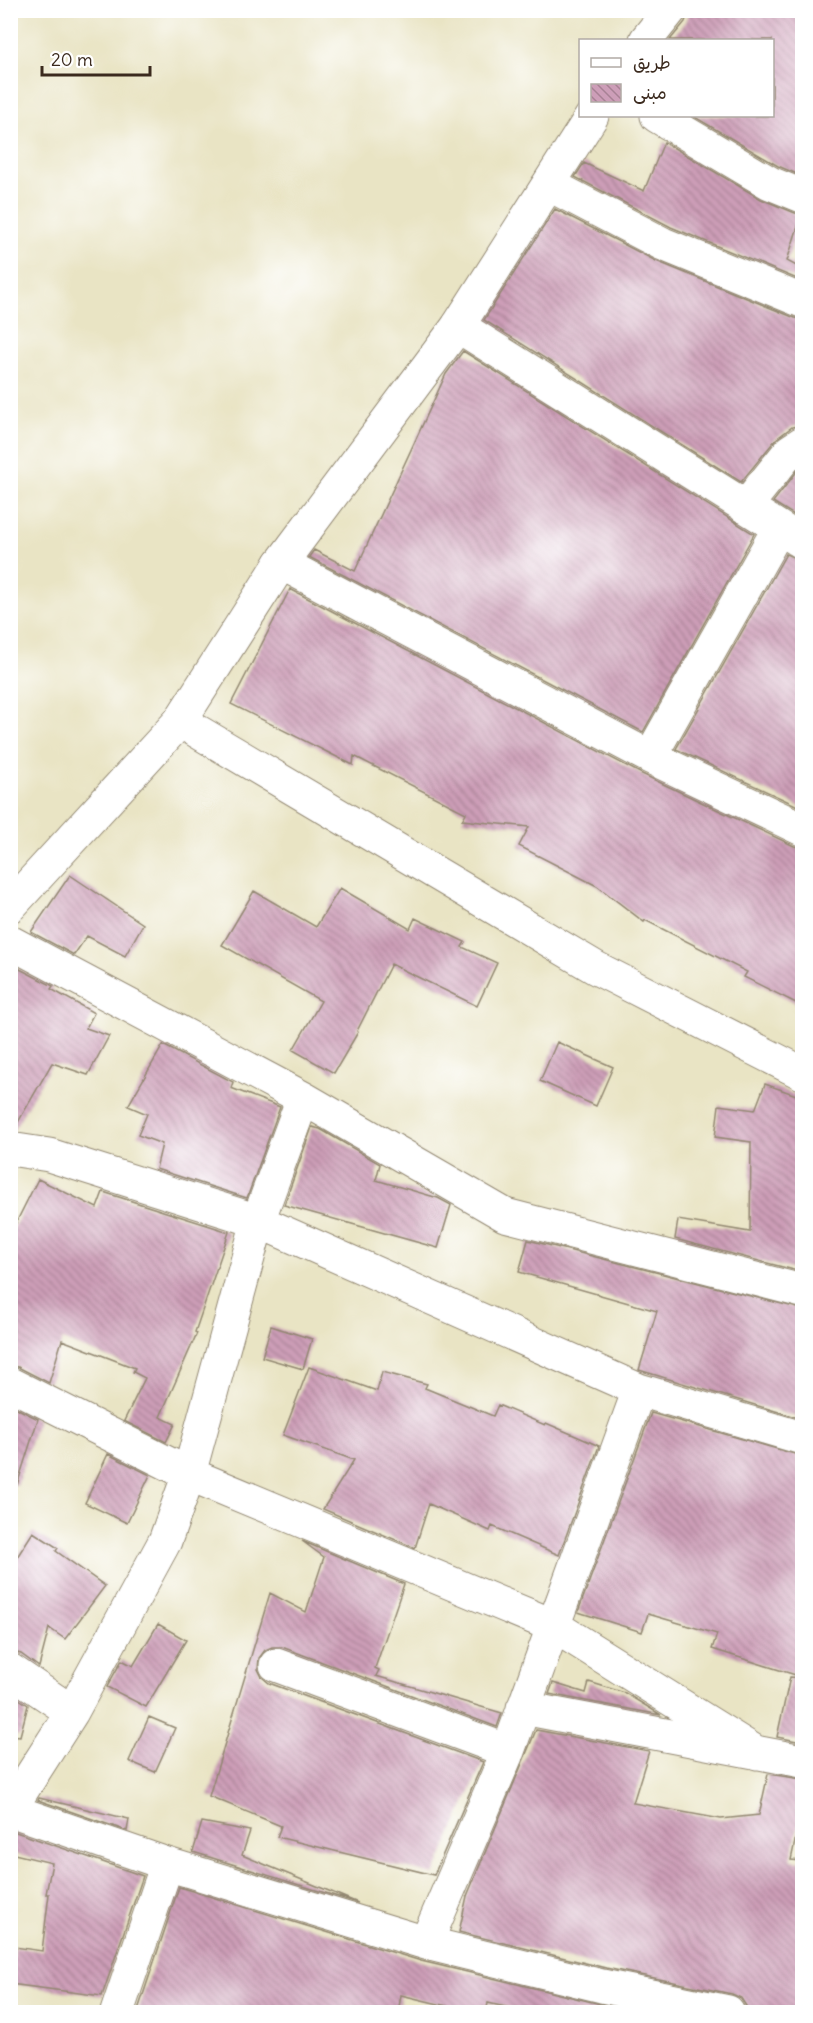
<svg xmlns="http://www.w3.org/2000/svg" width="813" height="2023" font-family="Delius,'Playpen Sans Arabic',sans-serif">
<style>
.building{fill:url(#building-back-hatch)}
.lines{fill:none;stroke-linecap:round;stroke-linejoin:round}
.minor-casing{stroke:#928771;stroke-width:35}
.major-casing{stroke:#928771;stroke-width:35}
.minor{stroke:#fff;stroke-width:33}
.major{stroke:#fff;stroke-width:33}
</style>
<defs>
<pattern id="building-back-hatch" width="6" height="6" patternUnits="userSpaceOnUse" patternTransform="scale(1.5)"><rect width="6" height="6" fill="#cd9eb8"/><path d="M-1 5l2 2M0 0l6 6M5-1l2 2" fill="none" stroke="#a88195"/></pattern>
</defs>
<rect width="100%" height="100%" fill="#fff"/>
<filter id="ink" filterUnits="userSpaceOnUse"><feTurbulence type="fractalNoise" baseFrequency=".0167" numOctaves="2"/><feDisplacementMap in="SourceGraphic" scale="12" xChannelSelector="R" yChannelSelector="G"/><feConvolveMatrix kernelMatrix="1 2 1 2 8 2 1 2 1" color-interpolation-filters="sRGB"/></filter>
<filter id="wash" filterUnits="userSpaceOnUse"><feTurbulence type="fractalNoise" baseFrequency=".008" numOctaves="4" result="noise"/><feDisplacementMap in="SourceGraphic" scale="24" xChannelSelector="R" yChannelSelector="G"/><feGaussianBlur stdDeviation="1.35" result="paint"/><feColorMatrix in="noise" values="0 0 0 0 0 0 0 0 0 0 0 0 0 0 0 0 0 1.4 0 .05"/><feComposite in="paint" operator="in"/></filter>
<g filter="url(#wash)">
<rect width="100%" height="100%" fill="#e9e4c4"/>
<g id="blocks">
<path class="building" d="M 689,10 L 802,10 L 802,176 L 778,166 L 693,116 L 772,116 L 772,40 L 670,40 L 685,22 Z
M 664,142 L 761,199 L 795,213 L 802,214 L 787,261 L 802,269 L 802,281 L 671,227 L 575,177 L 584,163 L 644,191 Z
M 555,209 L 656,261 L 795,318 L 802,319 L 802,425 L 792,427 L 776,439 L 741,482 L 484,320 Z
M 463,351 L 754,534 L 643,732 L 309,557 L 314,550 L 355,571 L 446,374 Z
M 802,465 L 802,520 L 773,502 Z
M 786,554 L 802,561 L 802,808 L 676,749 Z
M 290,589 L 642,774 L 794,846 L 802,848 L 802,1006 L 744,977 L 747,972 L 645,920 L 644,922 L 597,886 L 519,846 L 529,827 L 462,820 L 466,813 L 354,756 L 353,765 L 231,704 Z
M 70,875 L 143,924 L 125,956 L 87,936 L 74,955 L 31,932 Z
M 340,888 L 410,929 L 415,918 L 465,942 L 462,947 L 497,963 L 477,1006 L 391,964 L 357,1031 L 358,1032 L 334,1073 L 293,1050 L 321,1001 L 222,945 L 254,891 L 316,927 Z
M 10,964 L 53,986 L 51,989 L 94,1013 L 86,1028 L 109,1036 L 88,1075 L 52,1063 L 13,1131 L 10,1131 Z
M 557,1042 L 613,1067 L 596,1106 L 540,1081 Z
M 163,1045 L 233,1082 L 231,1088 L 280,1107 L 247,1198 L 156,1169 L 162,1144 L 138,1135 L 147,1114 L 128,1106 Z
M 765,1084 L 802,1097 L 802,1272 L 675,1239 L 678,1220 L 750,1232 L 751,1142 L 715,1137 L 719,1105 L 755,1110 Z
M 312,1127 L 320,1129 L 380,1164 L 376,1180 L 438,1198 L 451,1205 L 438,1248 L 284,1205 Z
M 38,1179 L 97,1208 L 103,1192 L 229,1232 L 195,1332 L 197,1333 L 160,1417 L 175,1424 L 166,1442 L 124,1421 L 145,1378 L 133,1372 L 135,1368 L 62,1340 L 49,1383 L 18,1367 L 10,1366 L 10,1235 Z
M 528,1240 L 802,1309 L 802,1419 L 639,1370 L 657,1311 L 519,1272 Z
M 271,1326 L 312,1339 L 303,1369 L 262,1357 Z
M 309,1367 L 377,1391 L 382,1372 L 427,1384 L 425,1388 L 493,1416 L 498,1405 L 545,1425 L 546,1423 L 599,1446 L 559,1555 L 492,1526 L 490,1531 L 429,1504 L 415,1548 L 323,1509 L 354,1460 L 283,1435 Z
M 10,1405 L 38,1419 L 17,1485 L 10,1484 Z
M 651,1413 L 802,1456 L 802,1677 L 712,1649 L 717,1634 L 648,1614 L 642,1632 L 578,1612 Z
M 108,1454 L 150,1475 L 127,1523 L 85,1503 Z
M 33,1532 L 58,1548 L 56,1551 L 105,1586 L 65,1639 L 49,1628 L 39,1667 L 21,1654 L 10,1651 L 10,1568 Z
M 302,1541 L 404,1584 L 375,1668 L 379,1670 L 376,1676 L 502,1713 L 497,1727 L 282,1647 L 272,1647 L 265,1650 L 259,1658 L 258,1669 L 262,1677 L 269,1683 L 483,1762 L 434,1875 L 277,1837 L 281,1826 L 209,1796 L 270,1593 L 306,1612 L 324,1557 Z
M 158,1624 L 186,1640 L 146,1707 L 107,1687 L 122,1660 L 133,1666 Z
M 790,1677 L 802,1678 L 802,1742 L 777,1737 Z
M 589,1682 L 625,1693 L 661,1715 L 549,1694 L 553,1683 L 586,1693 Z
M 10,1693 L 28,1705 L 20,1736 L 10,1735 Z
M 149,1717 L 175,1728 L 155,1772 L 129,1761 Z
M 536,1730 L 649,1751 L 633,1803 L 721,1819 L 759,1815 L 768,1774 L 802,1779 L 802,1809 L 791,1860 L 802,1861 L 802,2013 L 746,2013 L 746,2006 L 741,1998 L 732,1994 L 606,1968 L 459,1932 L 467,1896 Z
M 39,1798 L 129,1819 L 127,1831 L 38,1800 Z
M 202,1822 L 250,1831 L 242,1855 L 358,1903 L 193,1852 Z
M 10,1830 L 143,1876 L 102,1996 L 10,1984 L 15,1947 L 42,1951 L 49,1894 L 46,1894 L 52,1863 L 10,1853 Z
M 179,1887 L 421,1961 L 638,2013 L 531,2013 L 488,2003 L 486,2013 L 476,2013 L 401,1995 L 398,2013 L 137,2013 Z"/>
</g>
</g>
<g filter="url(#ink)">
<use href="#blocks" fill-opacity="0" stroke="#928771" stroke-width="1.5"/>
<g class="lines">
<g class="minor-casing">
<path id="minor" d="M 657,116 L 770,183 L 802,196
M 550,185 L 663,244 L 802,301
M 458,326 L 802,542
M 745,507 L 790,451 L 802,443
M 281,563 L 650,757 L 802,829
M 180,721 L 596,968 L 802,1073
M 650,757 L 779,528
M 10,942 L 303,1098 L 505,1215 L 802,1291
M 10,1149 L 49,1155 L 258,1221 L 639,1390 L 802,1438
M 10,1384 L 189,1474 L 554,1626 L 757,1753
M 276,1665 L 508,1751
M 10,1670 L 72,1712
M 523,1708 L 802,1761
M 10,1809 L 72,1712 L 165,1541 L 189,1474 L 258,1221 L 303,1098
M 10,1810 L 167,1864 L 426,1943 L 602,1986 L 728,2012
M 426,1943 L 508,1751 L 639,1390
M 117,2012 L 167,1864"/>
</g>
<g class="major-casing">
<path id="major" d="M 646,40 L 670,10
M 10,906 L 180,721 L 281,563 L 458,326 L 592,116"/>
</g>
<use href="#minor" class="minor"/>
<use href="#major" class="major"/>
</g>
</g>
<rect width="813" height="2023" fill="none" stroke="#fff" stroke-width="36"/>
<rect x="579" y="39" width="195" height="78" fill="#ffffff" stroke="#b1aaa5" stroke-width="1.5"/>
<rect x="591" y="58" width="30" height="9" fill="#ffffff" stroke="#b1aaa5" stroke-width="1.5"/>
<text x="633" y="69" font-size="18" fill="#3b2a1e">طريق</text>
<rect x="591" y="84" width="30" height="18" fill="url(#building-back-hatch)" stroke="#b1aaa5" stroke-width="1.5"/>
<text x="633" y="99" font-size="18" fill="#3b2a1e">مبنى</text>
<path d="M42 66v9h108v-9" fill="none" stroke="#3b2a1e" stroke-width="3"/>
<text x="51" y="66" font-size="18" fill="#3b2a1e" stroke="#ffffff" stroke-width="4.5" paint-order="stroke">20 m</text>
</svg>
